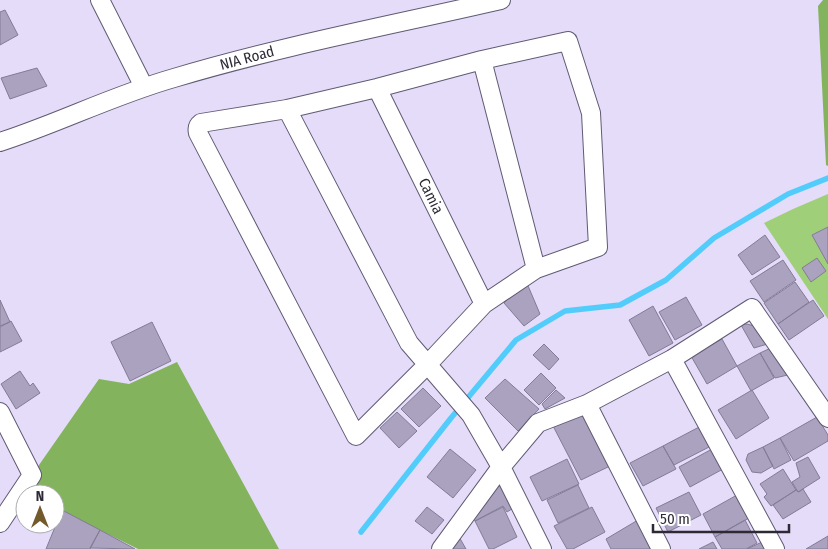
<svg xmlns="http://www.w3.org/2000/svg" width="828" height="549" font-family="'Fira Sans Condensed',sans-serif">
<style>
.green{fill:#a0cf7a}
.forest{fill:#84b35d}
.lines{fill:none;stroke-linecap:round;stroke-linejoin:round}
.stream{stroke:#51ccfb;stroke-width:5.5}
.building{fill:#aaa2be;stroke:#837c96}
.minor-casing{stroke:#615a73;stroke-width:20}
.minor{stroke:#fff;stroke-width:18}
.labels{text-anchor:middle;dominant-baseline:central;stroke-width:4;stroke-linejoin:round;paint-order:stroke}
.street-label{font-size:15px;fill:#2d2a35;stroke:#fff}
</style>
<rect width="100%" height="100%" fill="#e4dcf9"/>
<path class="green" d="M 828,194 L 828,319 L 764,223 L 793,209 Z"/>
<path class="forest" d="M 823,0 L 828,0 L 828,166 L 826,165 L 818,6 Z
M 177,362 L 279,549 L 138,549 L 55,508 L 55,494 L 25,494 L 32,475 L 99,379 L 129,384 Z"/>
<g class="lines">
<path class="stream" d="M 361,532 L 451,418 L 516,340 L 565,311 L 620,305 L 666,280 L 714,238 L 788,194 L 828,178"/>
</g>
<path class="building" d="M 5,10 L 18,35 L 0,45 L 0,12 Z
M 37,68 L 47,86 L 10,99 L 1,78 Z
M 828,227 L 828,264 L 812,235 Z
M 765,235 L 780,257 L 752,275 L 738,255 Z
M 817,258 L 826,271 L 811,282 L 802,268 Z
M 783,260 L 796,280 L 764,302 L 750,281 Z
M 526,281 L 540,314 L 524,326 L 504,303 Z
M 795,282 L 809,302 L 778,324 L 764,303 Z
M 686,297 L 702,325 L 675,340 L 659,312 Z
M 0,300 L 10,322 L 0,326 Z
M 813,300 L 824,316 L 789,340 L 778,324 Z
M 653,306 L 673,343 L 649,356 L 629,320 Z
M 11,321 L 22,341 L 0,352 L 0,327 Z
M 152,322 L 171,361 L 130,381 L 111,342 Z
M 747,324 L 758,327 L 771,343 L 754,348 L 741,325 Z
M 722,339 L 737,366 L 707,384 L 691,356 Z
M 544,344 L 559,359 L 549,370 L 533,355 Z
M 773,347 L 792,374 L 775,378 L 760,353 Z
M 760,353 L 774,378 L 751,391 L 737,366 Z
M 20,371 L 30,386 L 33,383 L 40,393 L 16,409 L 1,384 Z
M 541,373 L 556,388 L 539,405 L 524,390 Z
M 505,379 L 539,409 L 518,431 L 485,398 Z
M 423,388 L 441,406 L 419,427 L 401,409 Z
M 556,390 L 565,398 L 545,409 L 542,404 Z
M 752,390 L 769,418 L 736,439 L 718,410 Z
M 581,409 L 610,466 L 581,480 L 552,424 Z
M 397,412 L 417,431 L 399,448 L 380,428 Z
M 817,417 L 828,435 L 828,441 L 794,461 L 780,438 Z
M 701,426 L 711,446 L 674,465 L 663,446 Z
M 780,438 L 791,460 L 774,469 L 763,447 Z
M 663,446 L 676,469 L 643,486 L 630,463 Z
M 763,447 L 773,466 L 761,473 L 752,472 L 746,460 L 748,454 Z
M 450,449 L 476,470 L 453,498 L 427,477 Z
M 712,449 L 723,469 L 690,487 L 679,467 Z
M 808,457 L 820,478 L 798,492 L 792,482 L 800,477 L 796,463 Z
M 567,459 L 579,484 L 542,501 L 530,477 Z
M 783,469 L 796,490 L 771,506 L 764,497 L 767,494 L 760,484 Z
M 578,485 L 589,508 L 558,523 L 547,500 Z
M 494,486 L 503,486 L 515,507 L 507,512 L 503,506 L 475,521 L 471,514 Z
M 803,489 L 811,502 L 783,519 L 773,505 L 796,490 L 799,492 Z
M 689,492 L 701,515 L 668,532 L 656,508 Z
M 737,495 L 749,518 L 715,537 L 703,514 Z
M 427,507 L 444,520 L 432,534 L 415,521 Z
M 503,507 L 517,537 L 493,549 L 489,549 L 475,521 Z
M 592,507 L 605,532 L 573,549 L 567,549 L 554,526 Z
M 62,510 L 100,530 L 90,549 L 46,549 Z
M 638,520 L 653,549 L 611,549 L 606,539 Z
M 745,520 L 757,543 L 746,549 L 722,549 L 715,537 Z
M 100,530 L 135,549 L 90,548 Z
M 458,535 L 466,549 L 448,549 Z
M 828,536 L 828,549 L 806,549 Z
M 713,542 L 717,549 L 699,549 Z
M 762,542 L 765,549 L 747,549 Z"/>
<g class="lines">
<g class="minor-casing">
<path id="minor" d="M 100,0 L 144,87
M 568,41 L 591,113 L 598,247 L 536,269 L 484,304 L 427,365 L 356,436 L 198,133 C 197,129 197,126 201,123 L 287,109 L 377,88 L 482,60 Z
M 482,60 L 536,269
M 377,88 L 484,304
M 287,109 L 409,343 L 471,415 L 501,467 L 542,549
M 0,142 C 59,123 114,95 174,78 C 281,46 392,25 501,0
M 672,359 L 775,549
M 587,404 L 661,549
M 0,412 L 32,475 L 0,523
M 441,549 L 501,467 L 538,423 L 587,404 L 672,359 L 752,308 L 828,418"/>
</g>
<use href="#minor" class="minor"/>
</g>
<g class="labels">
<g class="street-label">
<text transform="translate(247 58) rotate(-15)">NIA Road</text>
<text transform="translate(431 196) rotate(64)">Camia</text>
</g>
</g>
<g transform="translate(40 509)"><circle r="24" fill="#ffffff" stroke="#abaaae"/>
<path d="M0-4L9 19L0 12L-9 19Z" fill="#735a2b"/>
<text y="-8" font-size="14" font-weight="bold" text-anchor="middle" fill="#2d2a35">N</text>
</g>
<path d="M653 524v8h136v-8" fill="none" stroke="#2d2a35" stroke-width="2.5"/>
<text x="660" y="524" font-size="15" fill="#2d2a35" stroke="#ffffff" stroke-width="4" paint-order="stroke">50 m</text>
</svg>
